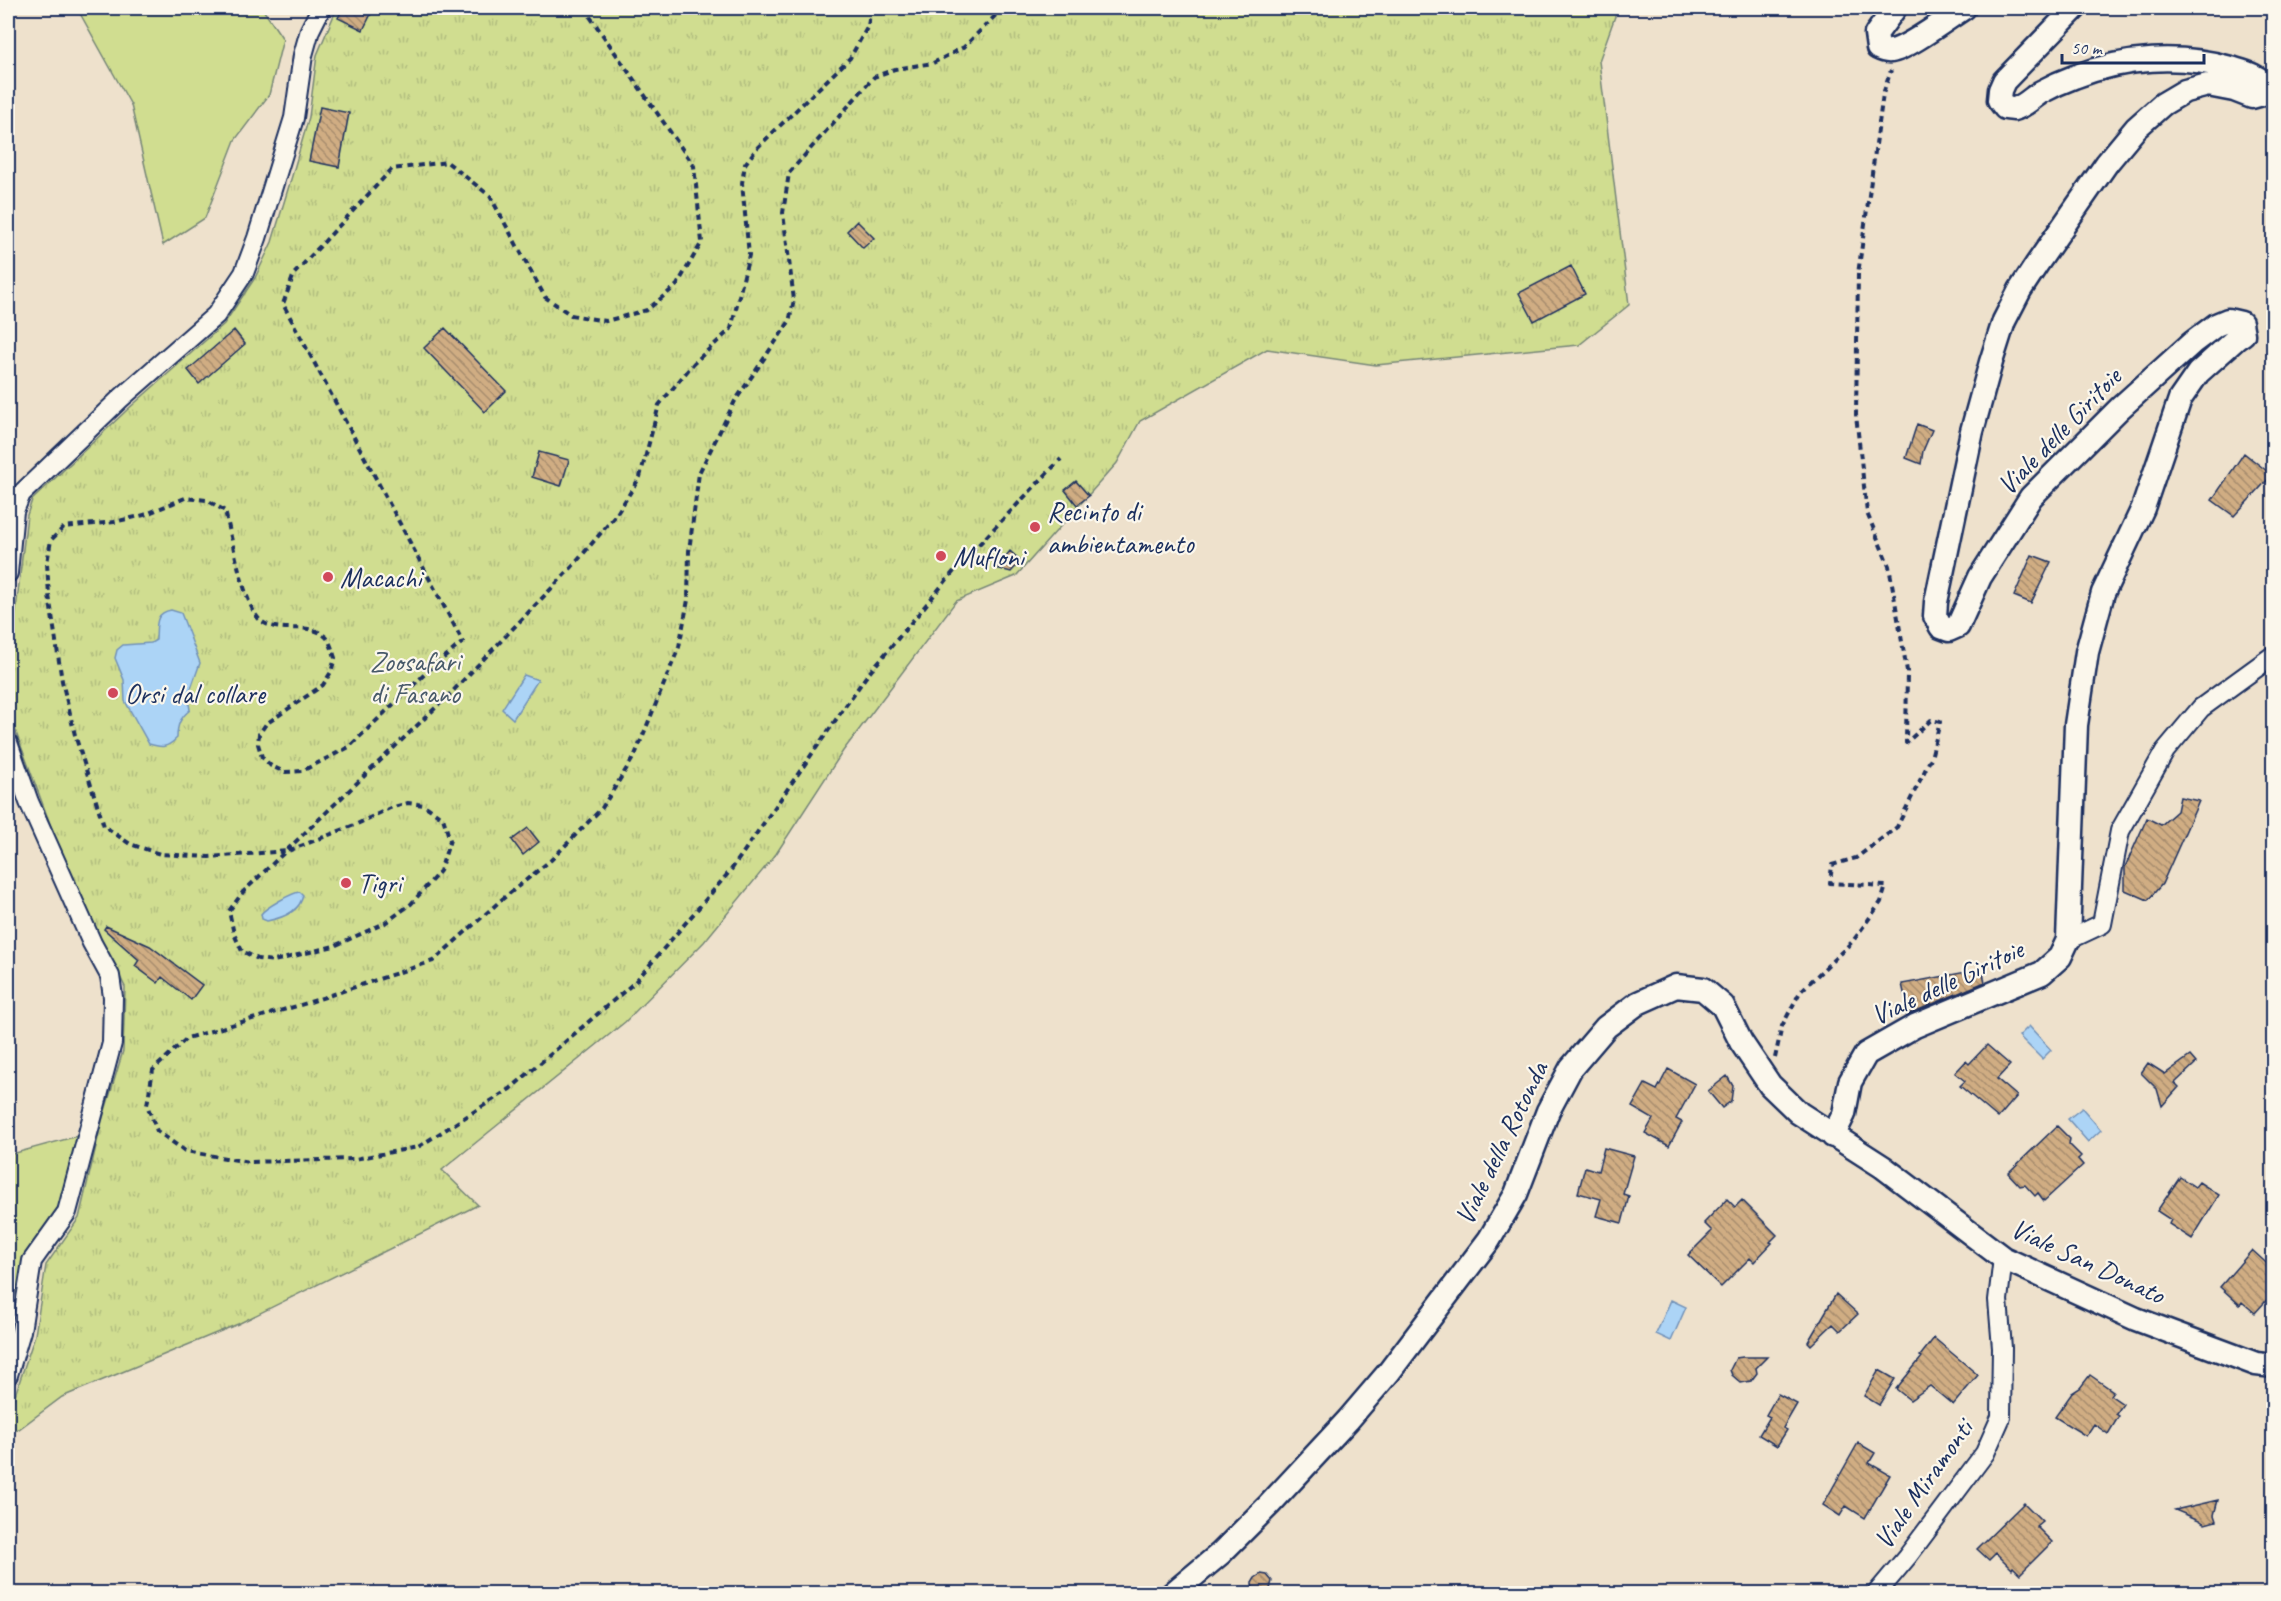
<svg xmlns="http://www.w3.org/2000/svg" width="2281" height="1601" font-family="Caveat,sans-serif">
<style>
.green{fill:#d0dd90;stroke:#768677;stroke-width:1.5}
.park{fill:url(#park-tufts);stroke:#768677;stroke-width:1.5}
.water{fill:#acd4f6;stroke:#7292b9;stroke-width:1.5}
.building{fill:url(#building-back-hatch);stroke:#1b2f5e;stroke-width:1.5}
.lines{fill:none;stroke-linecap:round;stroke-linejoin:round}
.minor-casing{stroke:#1b2f5e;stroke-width:22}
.tertiary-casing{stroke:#1b2f5e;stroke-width:27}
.path{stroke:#1b2f5e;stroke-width:4;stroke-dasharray:6 4.5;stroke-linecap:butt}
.minor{stroke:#fbf7ec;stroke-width:18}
.tertiary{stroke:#fbf7ec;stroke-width:22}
.poi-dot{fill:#d1495b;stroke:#fbf7ec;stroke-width:2}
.labels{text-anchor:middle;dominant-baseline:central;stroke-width:4.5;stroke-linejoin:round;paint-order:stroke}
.street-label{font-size:28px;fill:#1b2f5e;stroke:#fbf7ec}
.poi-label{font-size:28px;fill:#1b2f5e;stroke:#fbf7ec;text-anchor:start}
.park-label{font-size:28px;fill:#485a6a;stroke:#fbf7ec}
</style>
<defs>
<pattern id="park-tufts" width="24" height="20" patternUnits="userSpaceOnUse" patternTransform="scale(1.5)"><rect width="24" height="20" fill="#d0dd90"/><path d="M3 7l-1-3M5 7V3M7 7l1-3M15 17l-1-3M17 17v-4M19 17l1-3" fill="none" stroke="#b2be7f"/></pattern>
<pattern id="building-back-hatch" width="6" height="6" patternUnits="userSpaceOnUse" patternTransform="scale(1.5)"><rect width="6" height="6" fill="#d0ad83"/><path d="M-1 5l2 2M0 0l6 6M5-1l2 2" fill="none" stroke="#a88d6e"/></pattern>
</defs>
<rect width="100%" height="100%" fill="#eee1cc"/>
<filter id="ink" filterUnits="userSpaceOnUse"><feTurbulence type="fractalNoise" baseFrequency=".0167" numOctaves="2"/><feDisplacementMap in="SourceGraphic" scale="12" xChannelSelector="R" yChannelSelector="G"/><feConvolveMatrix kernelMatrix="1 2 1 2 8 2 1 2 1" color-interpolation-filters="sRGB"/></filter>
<g filter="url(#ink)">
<path class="green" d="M 77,8 L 262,8 L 283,39 L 269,95 L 235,140 L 205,218 L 163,245 L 131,105 Z
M 81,1135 L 64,1210 L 31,1259 L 8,1362 L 8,1155 Z"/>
<path class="park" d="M 337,8 L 1618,8 L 1599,61 L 1629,305 L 1579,345 L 1376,365 L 1267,349 L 1140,421 L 1117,463 L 1016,576 L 956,601 L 843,751 L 776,854 L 704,942 L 625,1022 L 442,1170 L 478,1205 L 238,1324 L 62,1397 L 19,1429 L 8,1431 L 8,1416 L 35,1335 L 46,1265 L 79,1218 L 102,1121 L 123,1051 L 125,987 L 114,964 L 97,937 L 59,848 L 8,711 L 8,679 L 27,515 L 32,500 L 127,410 L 224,324 L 255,278 L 272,242 L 292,176 L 309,117 L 317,55 Z"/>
<path class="water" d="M 171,610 L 181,613 L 200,663 L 188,697 L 190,710 C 180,718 177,725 177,738 C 167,748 162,748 149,744 L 125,701 L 124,680 L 115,658 L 117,650 L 123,645 L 151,643 L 156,640 C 157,625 154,613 171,610 Z
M 524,675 L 538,680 L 513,719 L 502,709 Z
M 300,892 L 303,895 C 300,912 283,918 267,921 L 262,919 L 261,914 C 265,908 293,892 300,892 Z
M 2029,1026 L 2051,1050 L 2042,1059 L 2019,1036 Z
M 2082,1108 L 2101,1130 L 2088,1142 L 2068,1119 Z
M 1671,1300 L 1686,1307 L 1671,1341 L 1656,1334 Z"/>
<path class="building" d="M 343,8 L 374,8 L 363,30 L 338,18 Z
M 320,107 L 349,113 L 339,167 L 309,161 Z
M 857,221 L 874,238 L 863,248 L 847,231 Z
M 1571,266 L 1585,294 L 1534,321 L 1519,293 Z
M 445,328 L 506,391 L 485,412 L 424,348 Z
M 234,330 L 245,344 L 199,384 L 188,370 Z
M 1917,424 L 1932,430 L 1923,451 L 1921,464 L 1906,458 Z
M 539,452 L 569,460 L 561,486 L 532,477 Z
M 2244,453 L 2272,475 L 2234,516 L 2212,500 Z
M 1076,481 L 1089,496 L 1077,505 L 1065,490 Z
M 1010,551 L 1021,561 L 1011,572 L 996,568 Z
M 2032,555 L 2051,562 L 2031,603 L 2014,596 Z
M 2180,797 L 2199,801 L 2162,884 L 2148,900 L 2125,890 L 2125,867 L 2147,818 L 2161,825 L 2177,811 Z
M 528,828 L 539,842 L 523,855 L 512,840 Z
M 106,926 L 150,946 L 202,985 L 191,1000 L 162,977 L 158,983 L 135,966 L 139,960 L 104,929 Z
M 1982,969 L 1985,982 L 1909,1014 L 1902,984 Z
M 1987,1045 L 2010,1065 L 1997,1079 L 2017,1096 L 1998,1118 L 1960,1086 L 1965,1081 L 1955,1073 L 1966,1061 L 1969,1064 Z
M 2190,1056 L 2196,1063 L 2175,1083 L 2179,1087 L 2162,1106 L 2157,1089 L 2141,1073 L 2148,1063 L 2165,1074 Z
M 1668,1069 L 1695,1084 L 1676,1119 L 1682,1122 L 1669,1146 L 1645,1133 L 1653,1119 L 1632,1107 L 1645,1084 L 1657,1090 Z
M 1727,1076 L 1733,1086 L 1731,1101 L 1722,1108 L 1708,1091 Z
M 2057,1126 L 2070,1139 L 2069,1144 L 2081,1156 L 2078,1159 L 2083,1165 L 2044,1201 L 2038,1193 L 2035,1196 L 2025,1185 L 2020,1186 L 2008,1173 Z
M 1604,1148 L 1634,1156 L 1623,1194 L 1629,1196 L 1622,1223 L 1596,1216 L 1601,1199 L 1578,1193 L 1585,1167 L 1598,1171 Z
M 2180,1177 L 2195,1187 L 2199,1182 L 2219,1195 L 2192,1239 L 2169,1224 L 2171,1220 L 2157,1211 Z
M 1727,1199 L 1735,1207 L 1742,1200 L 1777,1235 L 1770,1242 L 1772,1243 L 1754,1262 L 1750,1258 L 1721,1287 L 1688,1255 L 1712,1231 L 1704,1223 Z
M 2252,1250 L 2274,1270 L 2274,1292 L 2255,1313 L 2242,1302 L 2240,1305 L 2220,1287 Z
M 1836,1294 L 1858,1314 L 1840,1331 L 1833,1324 L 1811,1345 L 1808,1342 Z
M 1934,1338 L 1978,1375 L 1953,1405 L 1930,1386 L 1910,1400 L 1896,1389 L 1922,1357 L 1920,1356 Z
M 1743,1357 L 1767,1357 L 1756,1368 L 1757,1373 L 1751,1381 L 1741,1383 L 1732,1375 L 1730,1370 L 1736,1358 Z
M 1879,1370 L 1895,1379 L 1879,1405 L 1864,1396 Z
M 2090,1375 L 2113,1391 L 2110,1395 L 2123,1404 L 2116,1414 L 2119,1416 L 2108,1434 L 2094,1424 L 2086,1436 L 2055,1417 L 2072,1393 L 2080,1388 Z
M 1778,1394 L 1797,1404 L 1783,1428 L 1787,1430 L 1777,1446 L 1759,1435 L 1770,1417 L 1766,1415 Z
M 1858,1443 L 1875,1453 L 1869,1463 L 1890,1475 L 1865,1518 L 1846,1506 L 1840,1516 L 1823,1505 Z
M 2218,1500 L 2214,1515 L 2216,1521 L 2205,1524 L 2199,1520 L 2175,1510 Z
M 2024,1503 L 2042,1521 L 2036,1526 L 2052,1542 L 2020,1574 L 2013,1567 L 2012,1569 L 1996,1553 L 1989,1560 L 1977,1549 Z
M 1261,1574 L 1267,1575 L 1272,1581 L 1269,1593 L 1253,1593 L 1252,1583 L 1255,1578 Z"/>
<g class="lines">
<g class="minor-casing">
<path id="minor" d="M 8,573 L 14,511 L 21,494 L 120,399 L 216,315 L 244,273 L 257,238 L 294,118 L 303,55 L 310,30 L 321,8
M 8,743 L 29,802 L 92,943 L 110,976 L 113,997 L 112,1043 L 67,1212 L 32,1261 L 21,1331 L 8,1375
M 2068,940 L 2102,924 L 2120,831 L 2165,751 L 2201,708 L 2274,655
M 1876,1594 L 1907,1557 L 1985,1453 L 2001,1417 L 2002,1348 L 1998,1300 L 2003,1258"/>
</g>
<g class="tertiary-casing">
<path id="tertiary" d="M 1895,8 L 1876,34 L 1878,48 C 1882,50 1886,52 1891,51 C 1907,49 1948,18 1964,8
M 1833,1136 L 1844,1114 L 1850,1082 L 1866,1054 L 1915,1026 L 2042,973 L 2060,957 L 2068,940 L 2076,725 L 2087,652 L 2103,593 L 2143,508 L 2180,399 L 2198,373 L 2237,338 L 2243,334 L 2241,323 L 2228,320 L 2216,325 L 2192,343 L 2120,408 L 2031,497 L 1980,577 L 1958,626 L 1949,630 L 1941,627 L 1935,616 L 1936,602 L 1972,431 L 1991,362 L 2004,321 L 2020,290 L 2037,264 L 2107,163 L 2136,128 L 2163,104 L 2185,91 L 2208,85 L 2234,90 L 2252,97 L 2263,94 L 2267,87 C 2259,75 2244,72 2231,68 C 2180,54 2124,57 2074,77 C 2063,81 2052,86 2041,92 C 2033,97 2024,107 2014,109 C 2012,109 2006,108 2005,108 L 1999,100 L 2000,90 L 2004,81 L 2075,8
M 1172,1594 L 1221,1553 L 1269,1505 L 1348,1420 L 1389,1372 L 1489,1240 L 1516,1194 L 1548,1111 L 1571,1068 L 1606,1027 L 1638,1003 L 1676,986 L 1703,989 L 1723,1006 L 1741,1042 L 1770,1085 L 1799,1113 L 1883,1167 L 2003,1258 L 2136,1319 L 2256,1364 L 2274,1366"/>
</g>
<path class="path" d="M 584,8 L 694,166 L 702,242 L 677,285 L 647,310 L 606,321 L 571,315 L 545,297 L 490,196 L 447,162 L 392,169 L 294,274 L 283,304 L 463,642 L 429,670 L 349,747 L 302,771 L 285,772 L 271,766 L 262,757 L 258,744 L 259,734 L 266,724 L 323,685 L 331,672 L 335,658 C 333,652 330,641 326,637 C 308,620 278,636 260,620 C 244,606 231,534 225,511 L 207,500 L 185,498 L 144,515 L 114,522 L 64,527 L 51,540 L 47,563 L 49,595 L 62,681 L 75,735 L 104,826 L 130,844 L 160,854 L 209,857 L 288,851 L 357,824 L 390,808 L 408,803 L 424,805 L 443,818 L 450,840 L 440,871 L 411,904 L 385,923 L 334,946 L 274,961 L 258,959 L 242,951 L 234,934 L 229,911 L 243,892 L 451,693 L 572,567 L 616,515 L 640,477 L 659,405 L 694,363 L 731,329 L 749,255 L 742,183 L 745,164 L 758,147 L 850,58 L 868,26 L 871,8
M 1003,8 L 964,47 L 933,63 L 895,69 L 874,77 L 789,173 L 783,213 L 794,300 L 789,322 L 735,401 L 699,473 L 689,551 L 688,600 L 679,647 L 635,755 L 602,808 L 551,860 L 500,901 L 433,961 L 307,1003 L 187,1038 L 153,1070 L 147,1105 L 157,1131 L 185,1151 L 249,1162 L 355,1159 L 418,1147 L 510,1089 L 635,982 L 731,870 L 865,678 L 960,564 L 1061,459
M 1775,1058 L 1782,1026 L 1800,992 L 1853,941 L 1881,902 L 1886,886 L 1830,883 L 1832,865 L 1856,858 L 1897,827 L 1931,758 L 1940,722 L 1931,720 L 1906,743 L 1907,671 L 1889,566 L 1867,513 L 1856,415 L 1858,274 L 1883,94 L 1891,70"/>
<use href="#minor" class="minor"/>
<use href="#tertiary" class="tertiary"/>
</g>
</g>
<g class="poi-dot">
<circle cx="1035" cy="527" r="6"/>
<circle cx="941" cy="556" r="6"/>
<circle cx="328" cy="577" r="6"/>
<circle cx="113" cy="693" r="6"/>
<circle cx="346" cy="883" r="6"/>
</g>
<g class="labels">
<g class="street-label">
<text transform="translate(2059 431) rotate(-46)">Viale delle Giritoie</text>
<text transform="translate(1947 982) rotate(-25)">Viale delle Giritoie</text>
<text transform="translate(1501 1143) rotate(-64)">Viale della Rotonda</text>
<text transform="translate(2088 1261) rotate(25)">Viale San Donato</text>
<text transform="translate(1923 1484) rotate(-55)">Viale Miramonti</text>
</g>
<g class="poi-label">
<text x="1047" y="511">Recinto di<tspan x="1047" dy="32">ambientamento</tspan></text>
<text x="953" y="556">Mufloni</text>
<text x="340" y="577">Macachi</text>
<text x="125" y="693">Orsi dal collare</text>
<text x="358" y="883">Tigri</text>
</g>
<g class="park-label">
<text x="415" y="661">Zoosafari<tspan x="415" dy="32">di Fasano</tspan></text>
</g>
</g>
<rect width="2281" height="1601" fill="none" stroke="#fbf7ec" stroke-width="30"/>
<rect x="15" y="15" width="2251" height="1571" fill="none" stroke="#1b2f5e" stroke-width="2" filter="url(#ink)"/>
<path d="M2062 54v9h142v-9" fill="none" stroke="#1b2f5e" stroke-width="3"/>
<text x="2071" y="54" font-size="18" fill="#1b2f5e" stroke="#fbf7ec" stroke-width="4.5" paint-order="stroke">50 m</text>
</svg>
